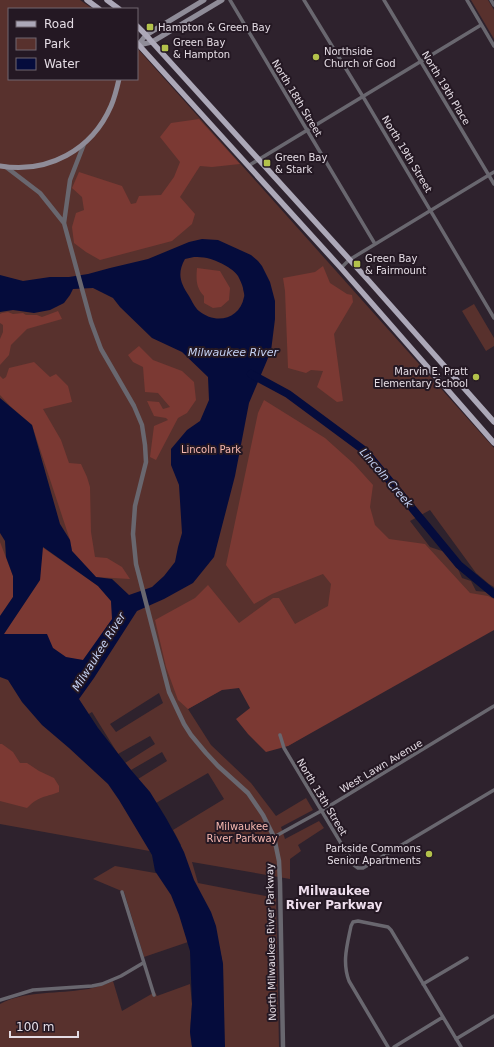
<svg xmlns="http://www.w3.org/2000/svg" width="494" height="1047" font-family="'DejaVu Sans',sans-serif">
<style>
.green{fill:#58312d;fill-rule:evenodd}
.forest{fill:#7b3933}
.water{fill:#050c3c;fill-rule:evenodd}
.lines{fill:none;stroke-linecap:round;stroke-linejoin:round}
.river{stroke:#050c3c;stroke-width:8}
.minor{stroke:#69676f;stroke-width:3.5}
.tertiary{stroke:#69676f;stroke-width:4.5}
.secondary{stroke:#8f8c98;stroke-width:5}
.primary{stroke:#aca8b8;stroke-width:5.5}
.poi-dot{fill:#b3c24b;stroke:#241823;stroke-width:1.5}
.labels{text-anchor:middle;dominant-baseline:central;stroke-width:4;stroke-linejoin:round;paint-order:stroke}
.poi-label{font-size:10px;fill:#e4dce4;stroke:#241823;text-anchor:start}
.street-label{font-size:10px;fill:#e4dce4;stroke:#241823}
.park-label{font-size:10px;fill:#f6b8b0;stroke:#241823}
.water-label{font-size:11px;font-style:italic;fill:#c4d1f3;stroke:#241823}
.quarter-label{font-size:12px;font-weight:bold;fill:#eedeed;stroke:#241823}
</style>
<rect width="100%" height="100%" fill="#2e222d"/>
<path class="green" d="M 0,0 L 80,0 L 93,9 L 9,9 L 9,79 L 137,79 L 137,48 L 494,448 L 494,587 L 489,584 L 476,573 L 430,510 L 410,521 L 430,547 L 445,552 L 458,569 L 462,578 L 471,581 L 476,591 L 487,592 L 494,597 L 494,623 L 288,746 L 258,696 L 251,673 L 188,709 L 211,745 L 251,783 L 276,816 L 306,798 L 313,810 L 281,827 L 285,839 L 319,821 L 324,828 L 298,845 L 301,851 L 290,859 L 290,879 L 192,862 L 198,883 L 276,898 L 279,1047 L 224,1047 L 223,964 L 219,946 L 188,942 L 144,957 L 124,892 L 93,879 L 115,866 L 161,874 L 181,845 L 173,830 L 224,799 L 208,773 L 156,803 L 138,779 L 167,761 L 162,752 L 131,770 L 125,763 L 155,744 L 150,736 L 118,754 L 92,712 L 87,715 L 155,852 L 0,824 ZM 159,693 L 163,703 L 116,732 L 110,724 Z
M 471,0 L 488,0 L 494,10 L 494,39 Z
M 474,304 L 494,338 L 494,346 L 486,351 L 462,311 Z
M 113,981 L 122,1011 L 155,992 L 157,996 L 190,984 L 192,1004 L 190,1032 L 192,1047 L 0,1047 L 0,1004 C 24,991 53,994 80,990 C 91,989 102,986 113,981 Z"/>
<path class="forest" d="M 199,119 L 240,164 L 212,167 L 200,166 L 180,197 L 195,214 L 192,224 L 172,241 L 100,260 L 86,252 L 74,243 L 72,227 L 76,213 L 84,210 L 82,197 L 72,188 L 79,172 L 122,186 L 131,204 L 136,203 L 139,196 L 161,195 L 174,177 L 180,162 L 160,137 L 171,123 Z
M 323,266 L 330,283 L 347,294 L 352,295 L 353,302 L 334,334 L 343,401 L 337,402 L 317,387 L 323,371 L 311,370 L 306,373 L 288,368 L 285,291 L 283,278 L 315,272 Z
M 197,268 L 220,271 L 230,288 L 229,300 L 221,307 L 213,308 L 204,303 L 204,296 C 196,288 196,279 197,268 Z
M 58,311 L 62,319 L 27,329 L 11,345 L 9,355 L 0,365 L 0,339 L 3,332 L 3,325 L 0,323 L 0,314 L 2,313 L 8,312 L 13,314 L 23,313 L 26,315 L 37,315 L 42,317 Z
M 139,346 L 153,360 L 182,371 L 194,382 L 196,400 L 187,413 L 178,418 L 156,460 L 150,457 L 154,426 L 168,420 L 166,418 L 154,416 L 147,401 L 159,402 L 163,409 L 170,407 L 158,393 L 145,392 L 143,367 L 133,362 L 128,355 Z
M 34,362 L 50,377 L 56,374 L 68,386 L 72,402 L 43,409 L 61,440 L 69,463 L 81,464 L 87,477 L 90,487 L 91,532 L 95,557 L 107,558 L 122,567 L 130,579 L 96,577 L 72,551 L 70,540 L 32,425 L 10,406 L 0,395 L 0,376 L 3,379 L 6,377 L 9,368 Z
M 264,400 L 325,438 L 354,464 L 373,485 L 370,507 L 375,525 L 389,539 L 425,544 L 470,593 L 488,596 L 494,599 L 494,630 L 288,746 L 266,752 L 248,734 L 236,719 L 250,708 L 239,688 L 222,690 L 188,709 L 178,700 L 166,667 L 155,620 L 195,598 L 208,585 L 239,623 L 273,598 L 279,598 L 295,624 L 328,606 L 331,584 L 323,574 L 272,594 L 254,604 L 226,565 L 258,413 Z
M 0,542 L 13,576 L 13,597 L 0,616 Z
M 42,547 L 98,586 L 111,601 L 113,619 L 83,660 L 66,658 L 53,648 L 3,635 L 40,580 Z
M 0,744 L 2,744 L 13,752 L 20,763 L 27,763 L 39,771 L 54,778 L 59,786 L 59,792 C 43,798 39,796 27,808 L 0,801 Z"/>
<path class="water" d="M 202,239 L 218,240 L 251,255 L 258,261 L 262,266 L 270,282 L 275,301 L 275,319 L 271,351 L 249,403 L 235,476 L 214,557 L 193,583 L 164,599 L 137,611 L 94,678 L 79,699 L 98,728 L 131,770 L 150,792 L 166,818 L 177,838 L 184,852 L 194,880 L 211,912 L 216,926 L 223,964 L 225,1047 L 192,1047 L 190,1032 L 192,1004 L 190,951 L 179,915 L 171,895 L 155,871 L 152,855 L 119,800 L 108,784 L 69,748 L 42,725 L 22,702 L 8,680 L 0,677 L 0,616 L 13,597 L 13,576 L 6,557 L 5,541 L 0,533 L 0,398 L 32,425 L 60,524 L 70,540 L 72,551 L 96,577 L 112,579 L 129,595 L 152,587 L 164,576 L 175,562 L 178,547 L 182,533 L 179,485 L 171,465 L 171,449 L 187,430 L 200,421 L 209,400 L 208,377 L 182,352 L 152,338 L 120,307 L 113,298 L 93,288 L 73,289 L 70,295 L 64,303 L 50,310 L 34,313 L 13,310 L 0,312 L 0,275 L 23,281 L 50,277 L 69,277 L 88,274 L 110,268 L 148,259 L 189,242 ZM 194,257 C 198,257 203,257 207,258 C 216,260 233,268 238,276 C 240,280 242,284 243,288 C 243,291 245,294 244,297 C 240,319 216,325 199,311 C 195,308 192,301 189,296 C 180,283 177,273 185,259 ZM 43,547 L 98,586 L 111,601 L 112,619 L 83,660 L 66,657 L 53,648 L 47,634 L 4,634 L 40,580 Z"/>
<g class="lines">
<path class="river" d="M 251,374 L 288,394 L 365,451 L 459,565 L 494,594"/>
<path class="minor" d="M 230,0 L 307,130 L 375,244
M 304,0 L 365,100 L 494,318
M 384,0 L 494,184
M 467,0 L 494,46
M 491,0 L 494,5
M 248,166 L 481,25
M 341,268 L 349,260 L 494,172
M 280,735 L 284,748 L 354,865 L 358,868 L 363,868 L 494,790
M 274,837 L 321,811 L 494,706
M 122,892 L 154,995
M 423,984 L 467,958
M 0,1000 L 33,990 L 92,986 L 102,984 L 121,976 L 143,963
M 456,1039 L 494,1016
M 388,1047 L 349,981 C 342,962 347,946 351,926 L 353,922 L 358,921 L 388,927 L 391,930 L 461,1047
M 394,1047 L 443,1017"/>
<path class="tertiary" d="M 84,144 L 70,180 L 64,223 L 91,322 L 101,349 L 134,406 L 142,425 L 145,445 L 146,462 L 135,506 L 133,534 L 136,564 L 169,692 L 184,724 L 191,735 L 206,753 L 218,766 L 248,793 L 263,815 L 274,837 L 279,861 L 280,883 L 283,1047
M 6,167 L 40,193 L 64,223"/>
<path class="secondary" d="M 138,45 L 146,35 L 204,0
M 139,45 L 152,42 L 222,0
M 0,166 C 48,174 92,150 111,106 C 115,97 117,88 119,79"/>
<path class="primary" d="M 87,0 L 99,9
M 107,0 L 119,9
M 137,26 L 146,35 L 152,42 L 369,281 L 494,422
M 137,43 L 341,268 L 494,443"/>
</g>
<g class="poi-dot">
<rect x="146" y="23" width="8" height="8" rx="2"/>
<rect x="161" y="44" width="8" height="8" rx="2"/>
<circle cx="316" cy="57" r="4"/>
<rect x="263" y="159" width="8" height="8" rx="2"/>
<rect x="353" y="260" width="8" height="8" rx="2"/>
<circle cx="476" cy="377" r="4"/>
<circle cx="429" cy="854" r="4"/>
</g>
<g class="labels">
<g class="poi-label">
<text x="158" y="27">Hampton &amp; Green Bay</text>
<text x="173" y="42">Green Bay<tspan x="173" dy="12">&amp; Hampton</tspan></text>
<text x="324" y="51">Northside<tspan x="324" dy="12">Church of God</tspan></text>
<text x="275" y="157">Green Bay<tspan x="275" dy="12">&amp; Stark</tspan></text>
<text x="365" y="258">Green Bay<tspan x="365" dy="12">&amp; Fairmount</tspan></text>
<text x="468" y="371" text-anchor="end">Marvin E. Pratt<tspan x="468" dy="12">Elementary School</tspan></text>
<text x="421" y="848" text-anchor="end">Parkside Commons<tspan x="421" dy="12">Senior Apartments</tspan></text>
</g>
<g class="street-label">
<text transform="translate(446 88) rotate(59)">North 19th Place</text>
<text transform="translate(297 98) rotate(59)">North 18th Street</text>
<text transform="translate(407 154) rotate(59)">North 19th Street</text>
<text transform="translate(381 766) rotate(-31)">West Lawn Avenue</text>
<text transform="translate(322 797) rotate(59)">North 13th Street</text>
<text transform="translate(271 942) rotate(-91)">North Milwaukee River Parkway</text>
</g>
<g class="park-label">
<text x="211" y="449">Lincoln Park</text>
<text x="242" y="826">Milwaukee<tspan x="242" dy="12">River Parkway</tspan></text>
</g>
<g class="water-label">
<text x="233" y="352">Milwaukee River</text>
<text transform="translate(386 478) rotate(49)">Lincoln Creek</text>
<text transform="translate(99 652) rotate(-58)">Milwaukee River</text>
</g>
<g class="quarter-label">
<text x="334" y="891">Milwaukee<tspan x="334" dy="14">River Parkway</tspan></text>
</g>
</g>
<rect x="8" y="8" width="130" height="72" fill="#241823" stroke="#716670"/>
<rect x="16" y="21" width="20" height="6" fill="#aca8b8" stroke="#716670"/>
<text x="44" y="28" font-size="12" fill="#e4dce4">Road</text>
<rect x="16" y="38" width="20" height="12" fill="#58312d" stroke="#716670"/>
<text x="44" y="48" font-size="12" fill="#e4dce4">Park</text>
<rect x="16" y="58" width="20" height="12" fill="#050c3c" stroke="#716670"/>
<text x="44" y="68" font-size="12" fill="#e4dce4">Water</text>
<path d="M10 1031v6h68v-6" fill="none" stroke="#e4dce4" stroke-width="2"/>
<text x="16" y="1031" font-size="12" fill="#e4dce4" stroke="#241823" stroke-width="3" paint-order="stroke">100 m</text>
</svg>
